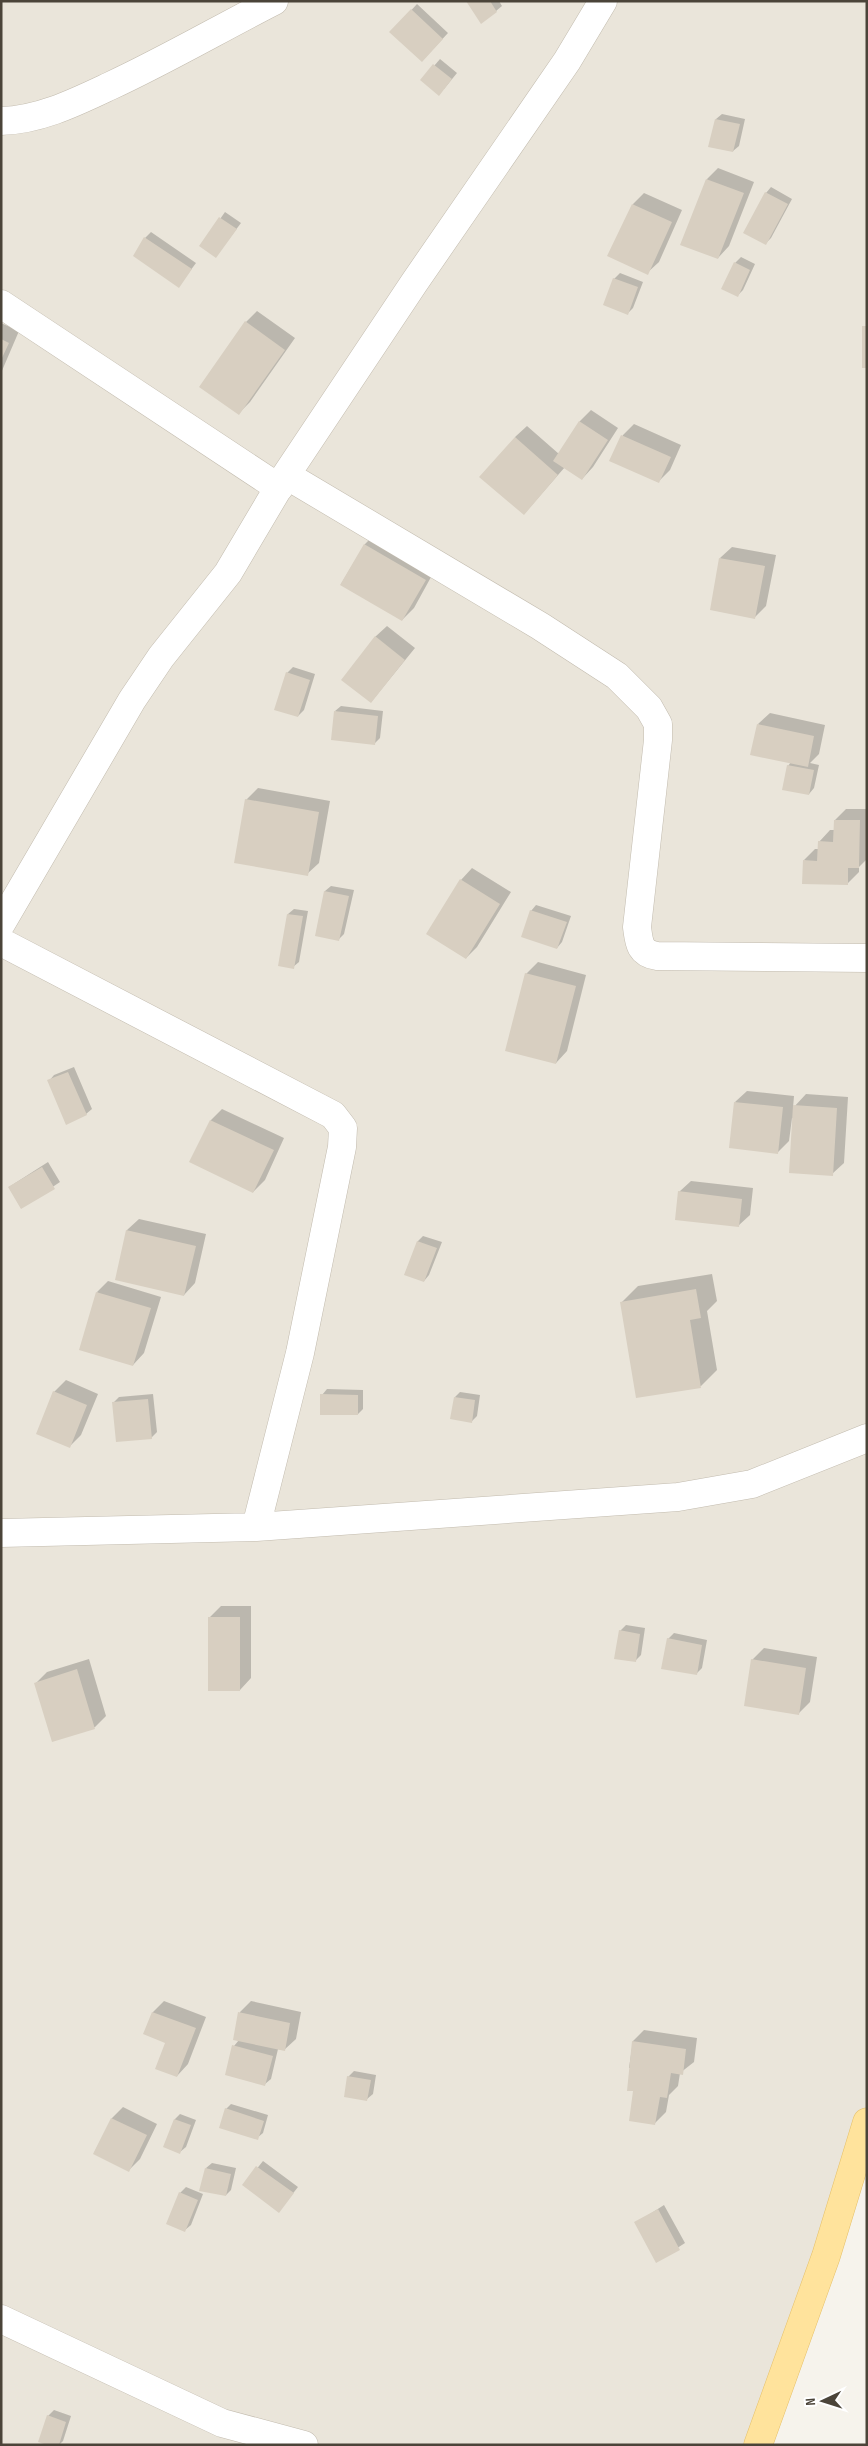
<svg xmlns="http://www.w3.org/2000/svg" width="868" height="2446" font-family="'Sofia Sans Condensed',sans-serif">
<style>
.residential{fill:#eae5da}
.shadow{fill:#0003}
.building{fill:#d8cfc1}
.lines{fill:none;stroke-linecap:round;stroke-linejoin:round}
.minor-casing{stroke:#c2bbae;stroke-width:29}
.major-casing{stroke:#e6c16a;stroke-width:29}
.minor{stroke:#fff;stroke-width:28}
.major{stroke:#ffe39c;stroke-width:28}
</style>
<rect width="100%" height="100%" fill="#f6f3ec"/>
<path class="residential" d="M 1,1 L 867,1 L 867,2122 L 758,2445 L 1,2445 Z"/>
<path class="shadow" d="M 467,1 L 499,1 L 502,6 L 496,11 Z
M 417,4 L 448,33 L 422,61 L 391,32 Z
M 440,59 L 457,73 L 444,89 L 422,80 Z
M 722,114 L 745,119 L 739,146 L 733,151 L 710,146 L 716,119 Z
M 718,168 L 754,182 L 729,246 L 718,258 L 707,179 Z
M 771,187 L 792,199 L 771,238 L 766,243 L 766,193 Z
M 644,193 L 682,210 L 659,262 L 647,273 L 633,204 Z
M 225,212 L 241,223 L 216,256 L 201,246 Z
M 151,232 L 196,263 L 179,286 L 145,238 Z
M 741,257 L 755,264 L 743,290 L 737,296 L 735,263 Z
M 620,273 L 643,282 L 633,308 L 628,313 L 614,279 Z
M 257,311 L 295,338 L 250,402 L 239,413 L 246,322 Z
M 1,323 L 19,331 L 1,373 Z
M 591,410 L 618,428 L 593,467 L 582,479 L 565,467 L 524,514 L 515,437 L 527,426 L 559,454 L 580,421 Z
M 634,424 L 681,445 L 670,470 L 658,482 L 611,460 L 623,435 Z
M 376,533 L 436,568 L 414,608 L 402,620 L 341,584 L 365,544 Z
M 732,547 L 776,555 L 766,606 L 755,617 L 720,558 Z
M 387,626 L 415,648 L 371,702 L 375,637 Z
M 293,667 L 315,674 L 304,710 L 298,716 L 287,673 Z
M 341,706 L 383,711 L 380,738 L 374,744 L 335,711 Z
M 770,713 L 825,725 L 819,754 L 810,763 L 819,765 L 814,788 L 809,794 L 788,766 L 791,762 L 758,724 Z
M 258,788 L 330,801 L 319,863 L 307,874 L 246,800 Z
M 846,809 L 867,809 L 867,859 L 859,867 L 859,872 L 847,884 L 804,860 L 815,849 L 819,849 L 819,842 L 830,830 L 835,830 L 835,820 Z
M 472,868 L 511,892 L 477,947 L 466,958 L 461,880 Z
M 331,886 L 354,890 L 344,934 L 338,940 L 316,935 L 325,891 Z
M 536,905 L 571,916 L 562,942 L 557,948 L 531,911 Z
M 294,909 L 308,911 L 299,962 L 293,967 L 288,914 Z
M 538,962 L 586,975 L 567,1051 L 556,1063 L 526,974 Z
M 74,1067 L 92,1109 L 86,1114 L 49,1081 L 54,1075 Z
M 747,1091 L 794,1096 L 793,1108 L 806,1094 L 848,1097 L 844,1163 L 832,1174 L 794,1119 L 792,1118 L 789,1141 L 778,1152 L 735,1102 Z
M 222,1109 L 284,1138 L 265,1180 L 253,1192 L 191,1162 L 211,1120 Z
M 48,1162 L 60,1182 L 21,1208 L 9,1187 Z
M 691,1181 L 753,1188 L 750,1215 L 738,1226 L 679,1192 Z
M 139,1219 L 206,1234 L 195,1283 L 184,1295 L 116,1279 L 127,1230 Z
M 423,1236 L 442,1242 L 429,1275 L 424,1281 L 405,1274 L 418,1241 Z
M 712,1274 L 717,1301 L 707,1311 L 717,1370 L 701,1386 L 637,1397 L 622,1302 L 638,1286 Z
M 108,1281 L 161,1297 L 144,1353 L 133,1365 L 97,1292 Z
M 66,1380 L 98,1394 L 81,1435 L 70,1446 L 54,1392 Z
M 327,1389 L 363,1390 L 363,1409 L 358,1414 L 322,1395 Z
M 460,1392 L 480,1395 L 477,1416 L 471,1422 L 455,1397 Z
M 153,1394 L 157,1432 L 151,1438 L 113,1403 L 119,1397 Z
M 221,1606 L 251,1606 L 251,1678 L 240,1690 L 209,1618 Z
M 626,1625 L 645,1628 L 641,1655 L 635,1661 L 620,1631 Z
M 674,1633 L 707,1640 L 702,1668 L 696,1674 L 668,1639 Z
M 764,1648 L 817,1657 L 810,1702 L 799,1713 L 752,1660 Z
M 89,1659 L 106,1716 L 95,1727 L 53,1740 L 36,1683 L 47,1672 Z
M 164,2001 L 206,2017 L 188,2064 L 177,2076 L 167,2042 L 145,2034 L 153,2012 Z
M 251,2001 L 301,2012 L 296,2039 L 284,2050 L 278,2049 L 271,2079 L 265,2084 L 234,2046 L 239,2040 L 234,2039 L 240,2012 Z
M 644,2030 L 697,2038 L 694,2062 L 680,2073 L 678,2086 L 669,2095 L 666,2112 L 654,2124 L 631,2068 L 629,2068 L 633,2041 Z
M 354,2071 L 376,2075 L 373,2094 L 367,2099 L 348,2077 Z
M 231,2104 L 268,2115 L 263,2133 L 257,2138 L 226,2109 Z
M 123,2107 L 157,2124 L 140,2159 L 129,2170 L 94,2153 L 112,2118 Z
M 180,2114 L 196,2120 L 186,2147 L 180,2152 L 165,2146 L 175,2119 Z
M 263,2161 L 298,2187 L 279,2211 L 244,2185 Z
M 212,2163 L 236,2168 L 231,2190 L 226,2195 L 206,2168 Z
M 186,2187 L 203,2194 L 191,2225 L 185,2230 L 180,2193 Z
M 664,2205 L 685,2243 L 657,2261 L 636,2223 Z
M 54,2410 L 71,2416 L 63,2441 L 59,2445 L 51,2445 L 48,2416 Z"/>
<path class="building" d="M 466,1 L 490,1 L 497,12 L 481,24 Z
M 411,9 L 443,39 L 422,62 L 389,32 Z
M 433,64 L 452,79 L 439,96 L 420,80 Z
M 715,119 L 740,124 L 733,152 L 708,147 Z
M 706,179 L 744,193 L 718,259 L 680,245 Z
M 765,192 L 788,204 L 766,245 L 743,233 Z
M 632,204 L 672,222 L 648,275 L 607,256 Z
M 219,217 L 237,229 L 216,258 L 199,246 Z
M 144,237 L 192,269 L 179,288 L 133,256 Z
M 734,262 L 750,270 L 738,297 L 721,289 Z
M 613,278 L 638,287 L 628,315 L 603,305 Z
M 245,321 L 285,350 L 239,415 L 199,387 Z
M 862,326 L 867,326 L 867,368 L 862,368 Z
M 1,339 L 9,343 L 1,360 Z
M 579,421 L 608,440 L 582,480 L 553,461 Z
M 621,435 L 671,457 L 659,483 L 609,461 Z
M 515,437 L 558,475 L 524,515 L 479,477 Z
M 364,544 L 426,580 L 402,621 L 340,585 Z
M 719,558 L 765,566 L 755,619 L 710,610 Z
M 375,636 L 405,660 L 371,703 L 341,680 Z
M 286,672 L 310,680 L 298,717 L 274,710 Z
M 334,711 L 378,716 L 375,745 L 331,740 Z
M 757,724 L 814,736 L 808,767 L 750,755 Z
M 787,765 L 814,770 L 809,795 L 782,790 Z
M 245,799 L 319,812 L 308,876 L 234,863 Z
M 834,820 L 860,820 L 859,868 L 848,868 L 848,885 L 802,884 L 803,860 L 817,861 L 818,841 L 833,842 Z
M 460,879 L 500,904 L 466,959 L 426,934 Z
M 324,891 L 349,896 L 339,941 L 315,936 Z
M 530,910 L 567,922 L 557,949 L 521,937 Z
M 287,914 L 303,916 L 294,969 L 278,966 Z
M 525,973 L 576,986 L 556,1064 L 505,1051 Z
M 68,1072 L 87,1115 L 66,1125 L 47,1080 Z
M 734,1102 L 783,1107 L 778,1154 L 729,1148 Z
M 793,1105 L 837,1108 L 833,1176 L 789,1173 Z
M 210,1120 L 274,1150 L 253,1193 L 189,1162 Z
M 42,1167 L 55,1189 L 21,1209 L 8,1187 Z
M 678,1191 L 742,1199 L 739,1227 L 675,1220 Z
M 126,1230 L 196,1246 L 184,1296 L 115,1280 Z
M 417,1241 L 437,1248 L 424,1282 L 404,1275 Z
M 696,1289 L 701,1318 L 690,1320 L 701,1388 L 636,1398 L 620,1302 Z
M 96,1292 L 151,1308 L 133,1366 L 79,1350 Z
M 53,1391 L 87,1405 L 70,1448 L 36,1434 Z
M 320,1394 L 358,1395 L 358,1415 L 320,1415 Z
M 454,1397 L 475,1400 L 472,1423 L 450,1419 Z
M 148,1399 L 152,1439 L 116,1442 L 112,1402 Z
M 208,1617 L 240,1617 L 240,1691 L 208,1691 Z
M 619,1630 L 640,1634 L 636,1662 L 614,1659 Z
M 667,1638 L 702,1645 L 697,1675 L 661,1669 Z
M 751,1659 L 806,1668 L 799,1715 L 744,1706 Z
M 77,1669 L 95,1729 L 52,1742 L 34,1683 Z
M 152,2012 L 196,2028 L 177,2077 L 155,2069 L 165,2043 L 143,2034 Z
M 238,2012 L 290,2023 L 285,2051 L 233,2040 Z
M 632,2041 L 686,2049 L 683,2075 L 671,2073 L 667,2098 L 660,2097 L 655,2125 L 629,2121 L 633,2091 L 627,2091 Z
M 232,2045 L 273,2056 L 265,2086 L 225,2075 Z
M 347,2076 L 371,2080 L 367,2101 L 344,2097 Z
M 225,2108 L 264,2121 L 258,2140 L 219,2128 Z
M 111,2118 L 147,2135 L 129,2172 L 93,2154 Z
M 174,2119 L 191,2125 L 180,2154 L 163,2147 Z
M 256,2166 L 294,2193 L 279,2213 L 242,2185 Z
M 205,2168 L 231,2174 L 226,2196 L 199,2191 Z
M 179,2192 L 198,2200 L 185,2232 L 166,2224 Z
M 658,2209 L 680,2250 L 656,2263 L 634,2222 Z
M 47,2415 L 66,2422 L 59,2445 L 47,2445 L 38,2442 Z"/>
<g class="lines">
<g class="minor-casing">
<path id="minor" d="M 1,121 C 40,120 76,102 110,86 C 166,60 219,29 274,1
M 1,304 L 279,488
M 286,475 L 540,626 L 617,676 L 649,708 L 658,724 L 658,740 L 637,927 C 639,942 639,953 657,956 L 867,958
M 1,924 L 132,700 L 161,657 L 228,573 L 286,475 L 414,283 L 567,61 L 603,1
M 1,942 L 333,1115 L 343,1128 L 342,1147 L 300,1353 L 256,1527
M 1,1533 L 256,1527 L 678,1497 L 752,1484 L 867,1438
M 1,2319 L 222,2423 L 304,2445"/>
</g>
<g class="major-casing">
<path id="major" d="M 758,2445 L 826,2256 L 867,2122"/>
</g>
<use href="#minor" class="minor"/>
<use href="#major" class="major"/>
</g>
<rect width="868" height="2446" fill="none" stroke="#4b4439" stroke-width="5"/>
<g transform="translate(823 2401) rotate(266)" stroke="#ffffff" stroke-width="4" paint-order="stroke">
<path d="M0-4L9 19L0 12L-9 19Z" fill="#4b4439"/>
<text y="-8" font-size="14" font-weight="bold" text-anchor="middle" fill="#4b4439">N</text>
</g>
</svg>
